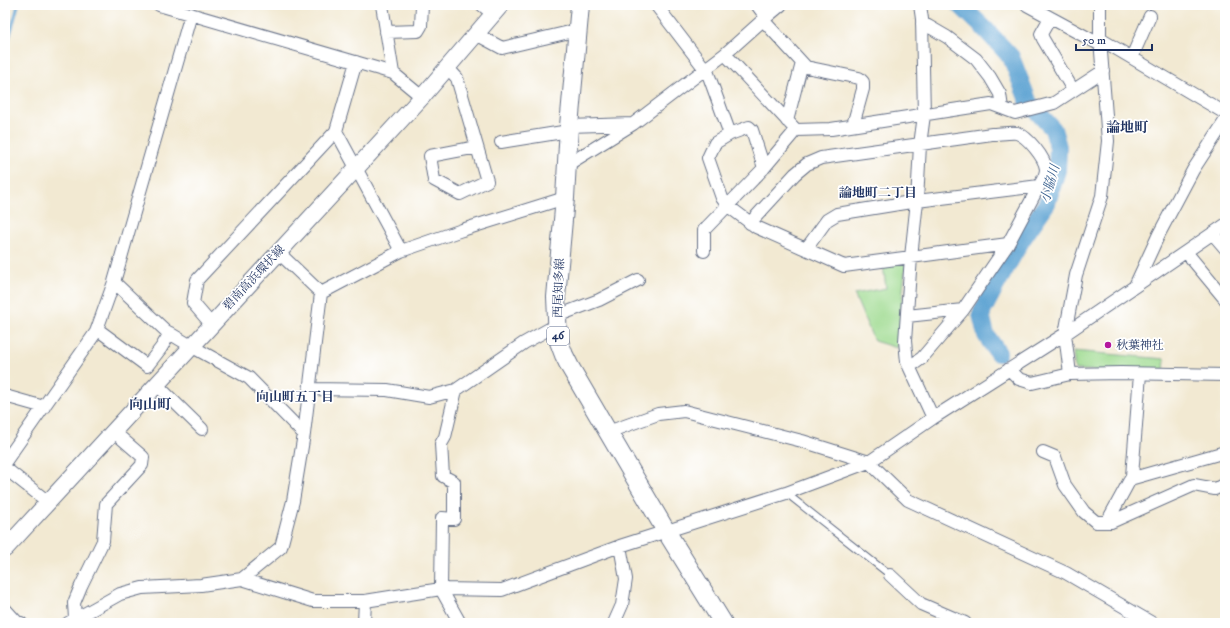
<svg xmlns="http://www.w3.org/2000/svg" width="1230" height="628" font-family="'IM FELL DW Pica','Noto Serif JP',serif">
<style>
.green{fill:#9dda8e;stroke:#5c8476}
.lines{fill:none;stroke-linecap:round;stroke-linejoin:round}
.stream{stroke:#5ca2d2;stroke-width:3}
.river{stroke:#5ca2d2;stroke-width:18}
.lane-casing{stroke:#667087;stroke-width:8}
.street-casing{stroke:#667087;stroke-width:14}
.secondary-casing{stroke:#667087;stroke-width:18}
.primary-casing{stroke:#667087;stroke-width:20}
.lane{stroke:#fff;stroke-width:6}
.street{stroke:#fff;stroke-width:12}
.secondary{stroke:#fff;stroke-width:16}
.primary{stroke:#fff;stroke-width:18}
.poi-dot{fill:#b5179e;stroke:#fff;stroke-width:1.5}
.labels{text-anchor:middle;dominant-baseline:central;stroke-width:3.5;stroke-linejoin:round;paint-order:stroke}
.shield{fill:#fff;stroke:#5f6d8e;stroke-width:1}
.shield-label{font-size:11px;font-weight:bold;fill:#1b2f5e}
.street-label{font-size:12px;fill:#1b2f5e;stroke:#fff}
.poi-label{font-size:12px;fill:#1b2f5e;stroke:#fff;text-anchor:start}
.water-label{font-size:13px;font-style:italic;fill:#355d8c;stroke:#fff}
.neighbourhood-label{font-size:13px;font-weight:bold;fill:#1b2f5e;stroke:#fff}
.quarter-label{font-size:14px;font-weight:bold;fill:#1b2f5e;stroke:#fff}
</style>
<rect width="100%" height="100%" fill="#fff"/>
<filter id="ink" filterUnits="userSpaceOnUse"><feTurbulence type="fractalNoise" baseFrequency=".025" numOctaves="2"/><feDisplacementMap in="SourceGraphic" scale="8" xChannelSelector="R" yChannelSelector="G"/><feConvolveMatrix kernelMatrix="1 2 1 2 8 2 1 2 1" color-interpolation-filters="sRGB"/></filter>
<filter id="wash" filterUnits="userSpaceOnUse"><feTurbulence type="fractalNoise" baseFrequency=".012" numOctaves="4" result="noise"/><feDisplacementMap in="SourceGraphic" scale="16" xChannelSelector="R" yChannelSelector="G"/><feGaussianBlur stdDeviation="0.9" result="paint"/><feColorMatrix in="noise" values="0 0 0 0 0 0 0 0 0 0 0 0 0 0 0 0 0 1.4 0 .05"/><feComposite in="paint" operator="in"/></filter>
<g filter="url(#wash)">
<rect width="100%" height="100%" fill="#f2e9d2"/>
<path class="green" d="M 906,262 L 897,348 L 874,341 L 854,294 L 886,288 L 883,265 Z
M 1073,351 L 1165,359 L 1164,371 L 1075,370 Z"/>
<g class="lines">
<path class="stream" d="M 5,53 L 18,5"/>
<path class="river" d="M 960,5 L 984,28 L 1011,57 L 1029,103 L 1053,129 L 1058,147 L 1057,170 L 1047,203 L 1021,241 L 995,287 L 981,314 L 986,335 L 998,353"/>
</g>
</g>
<g filter="url(#ink)">
<g class="lines">
<g class="lane-casing">
<path id="lane" d="M 786,493 L 890,575"/>
</g>
<g class="street-casing">
<path id="street" d="M 159,5 L 393,73 L 422,97
M 382,5 L 393,73
M 482,5 L 493,14
M 656,5 L 705,69
M 757,5 L 766,17
M 920,5 L 922,19 L 924,115 L 920,145 L 917,201 L 911,257 L 905,341 L 907,362 L 933,418
M 1027,5 L 1101,45
M 1100,5 L 1100,39 L 1108,141 L 1102,196 L 1076,275 L 1065,334 L 1070,374 L 1121,373 L 1225,375
M 1050,18 L 1041,34 L 1043,39 L 1073,90
M 763,20 L 806,67 L 859,78 L 863,82 L 863,89 L 853,125
M 922,24 L 928,26 L 947,37 L 976,59 L 990,77 L 1000,94 L 1002,108
M 386,32 L 418,31 L 421,26 L 422,5
M 476,34 L 502,48 L 578,30
M 1100,39 L 1225,113
M 725,54 L 796,130 L 831,129 L 991,104 L 1015,113 L 1054,103 L 1103,71
M 1132,57 L 1150,16
M 447,67 L 457,78 L 487,181 L 460,194 L 434,180 L 430,156 L 477,147
M 706,68 L 730,134 L 749,127 L 752,130 L 764,168
M 787,121 L 802,63
M 569,126 L 632,124
M 336,131 L 401,251
M 730,134 L 715,143 L 708,158 L 722,198 L 728,206 L 756,227 L 844,266 L 1008,244
M 501,142 L 569,131
M 567,165 L 633,124 L 725,54 L 763,20 L 781,5
M 750,223 L 795,174 L 807,164 L 821,158 L 992,134 C 998,134 1012,132 1017,133 C 1028,137 1045,158 1046,169 C 1046,176 1042,181 1039,186 L 1008,244 L 963,310 L 922,358 L 915,363 L 909,366
M 1213,234 L 1225,248
M 806,249 L 827,220 L 837,214 L 917,201 L 1039,186
M 704,251 L 704,230 L 764,168 L 796,130
M 278,252 L 321,293
M 1186,252 L 1225,299
M 114,282 L 166,331 L 191,346 L 249,378 L 304,434
M 1135,286 L 1159,234 L 1193,170 L 1225,121
M 557,316 L 599,300 L 638,280
M 907,316 L 963,310
M 211,324 L 193,303 L 197,280 L 336,131 L 356,62
M 97,329 L 147,366 L 161,348 L 170,333
M 1009,369 L 1019,379 L 1032,383 L 1070,374
M 156,384 L 202,429
M 310,389 L 387,390 L 429,397 L 456,390 L 524,343 L 558,324
M 456,390 L 445,437 L 441,444 L 443,476 L 454,482 L 454,519 L 442,518 L 441,589 L 460,623
M 5,396 L 44,407
M 608,432 L 658,414 L 684,411 L 802,441 L 869,462 L 908,500 L 1066,573 L 1152,623
M 1043,452 L 1055,457 L 1065,485 L 1084,512 L 1096,522 L 1111,522 L 1194,485 L 1215,489 L 1225,484
M 5,462 L 96,332 L 114,282 L 191,14
M 5,468 L 48,502
M 1130,479 L 1225,452
M 1107,522 L 1132,476 L 1140,374
M 890,575 L 921,604 L 965,623
M 242,579 L 281,547 L 293,501 L 304,434 L 321,293 L 401,251 L 462,230 L 565,198
M 5,609 L 16,621 L 21,623
M 75,618 L 74,603 L 81,586 L 103,541 L 106,504 L 142,465 L 143,457 L 113,431
M 68,623 L 120,594 L 142,588 L 201,585 L 242,579 L 313,601 L 365,601 L 441,589 L 502,590 L 620,546 L 786,493 L 869,462 L 933,418 L 1065,334 L 1225,225
M 364,623 L 365,601
M 614,623 L 622,605 L 626,579 L 620,546"/>
</g>
<g class="secondary-casing">
<path id="secondary" d="M 5,549 L 422,97 L 501,5"/>
</g>
<g class="primary-casing">
<path id="primary" d="M 580,5 L 569,126 L 565,198 L 556,297 L 558,339 L 564,355 L 570,367 L 608,432 L 666,531 L 723,623"/>
</g>
<use href="#lane" class="lane"/>
<use href="#street" class="street"/>
<use href="#secondary" class="secondary"/>
<use href="#primary" class="primary"/>
</g>
</g>
<circle class="poi-dot" cx="1108" cy="345" r="4"/>
<g class="labels">
<rect class="shield" x="547" y="327" width="22" height="18" rx="3"/>
<g class="shield-label">
<text x="558" y="336">46</text>
</g>
<g class="street-label">
<text transform="translate(254 278) rotate(-47)">碧南高浜環状線</text>
<text transform="translate(559 288) rotate(-88)">西尾知多線</text>
</g>
<g class="poi-label">
<text x="1116" y="345">秋葉神社</text>
</g>
<g class="water-label">
<text transform="translate(1050 184) rotate(-74)">小脇川</text>
</g>
<g class="neighbourhood-label">
<text x="878" y="193">論地町二丁目</text>
<text x="295" y="397">向山町五丁目</text>
</g>
<g class="quarter-label">
<text x="1127" y="128">論地町</text>
<text x="150" y="405">向山町</text>
</g>
</g>
<rect width="1230" height="628" fill="none" stroke="#fff" stroke-width="20"/>
<path d="M1076 44v6h76v-6" fill="none" stroke="#1b2f5e" stroke-width="2"/>
<text x="1082" y="44" font-size="12" fill="#1b2f5e" stroke="#ffffff" stroke-width="3" paint-order="stroke">50 m</text>
</svg>
